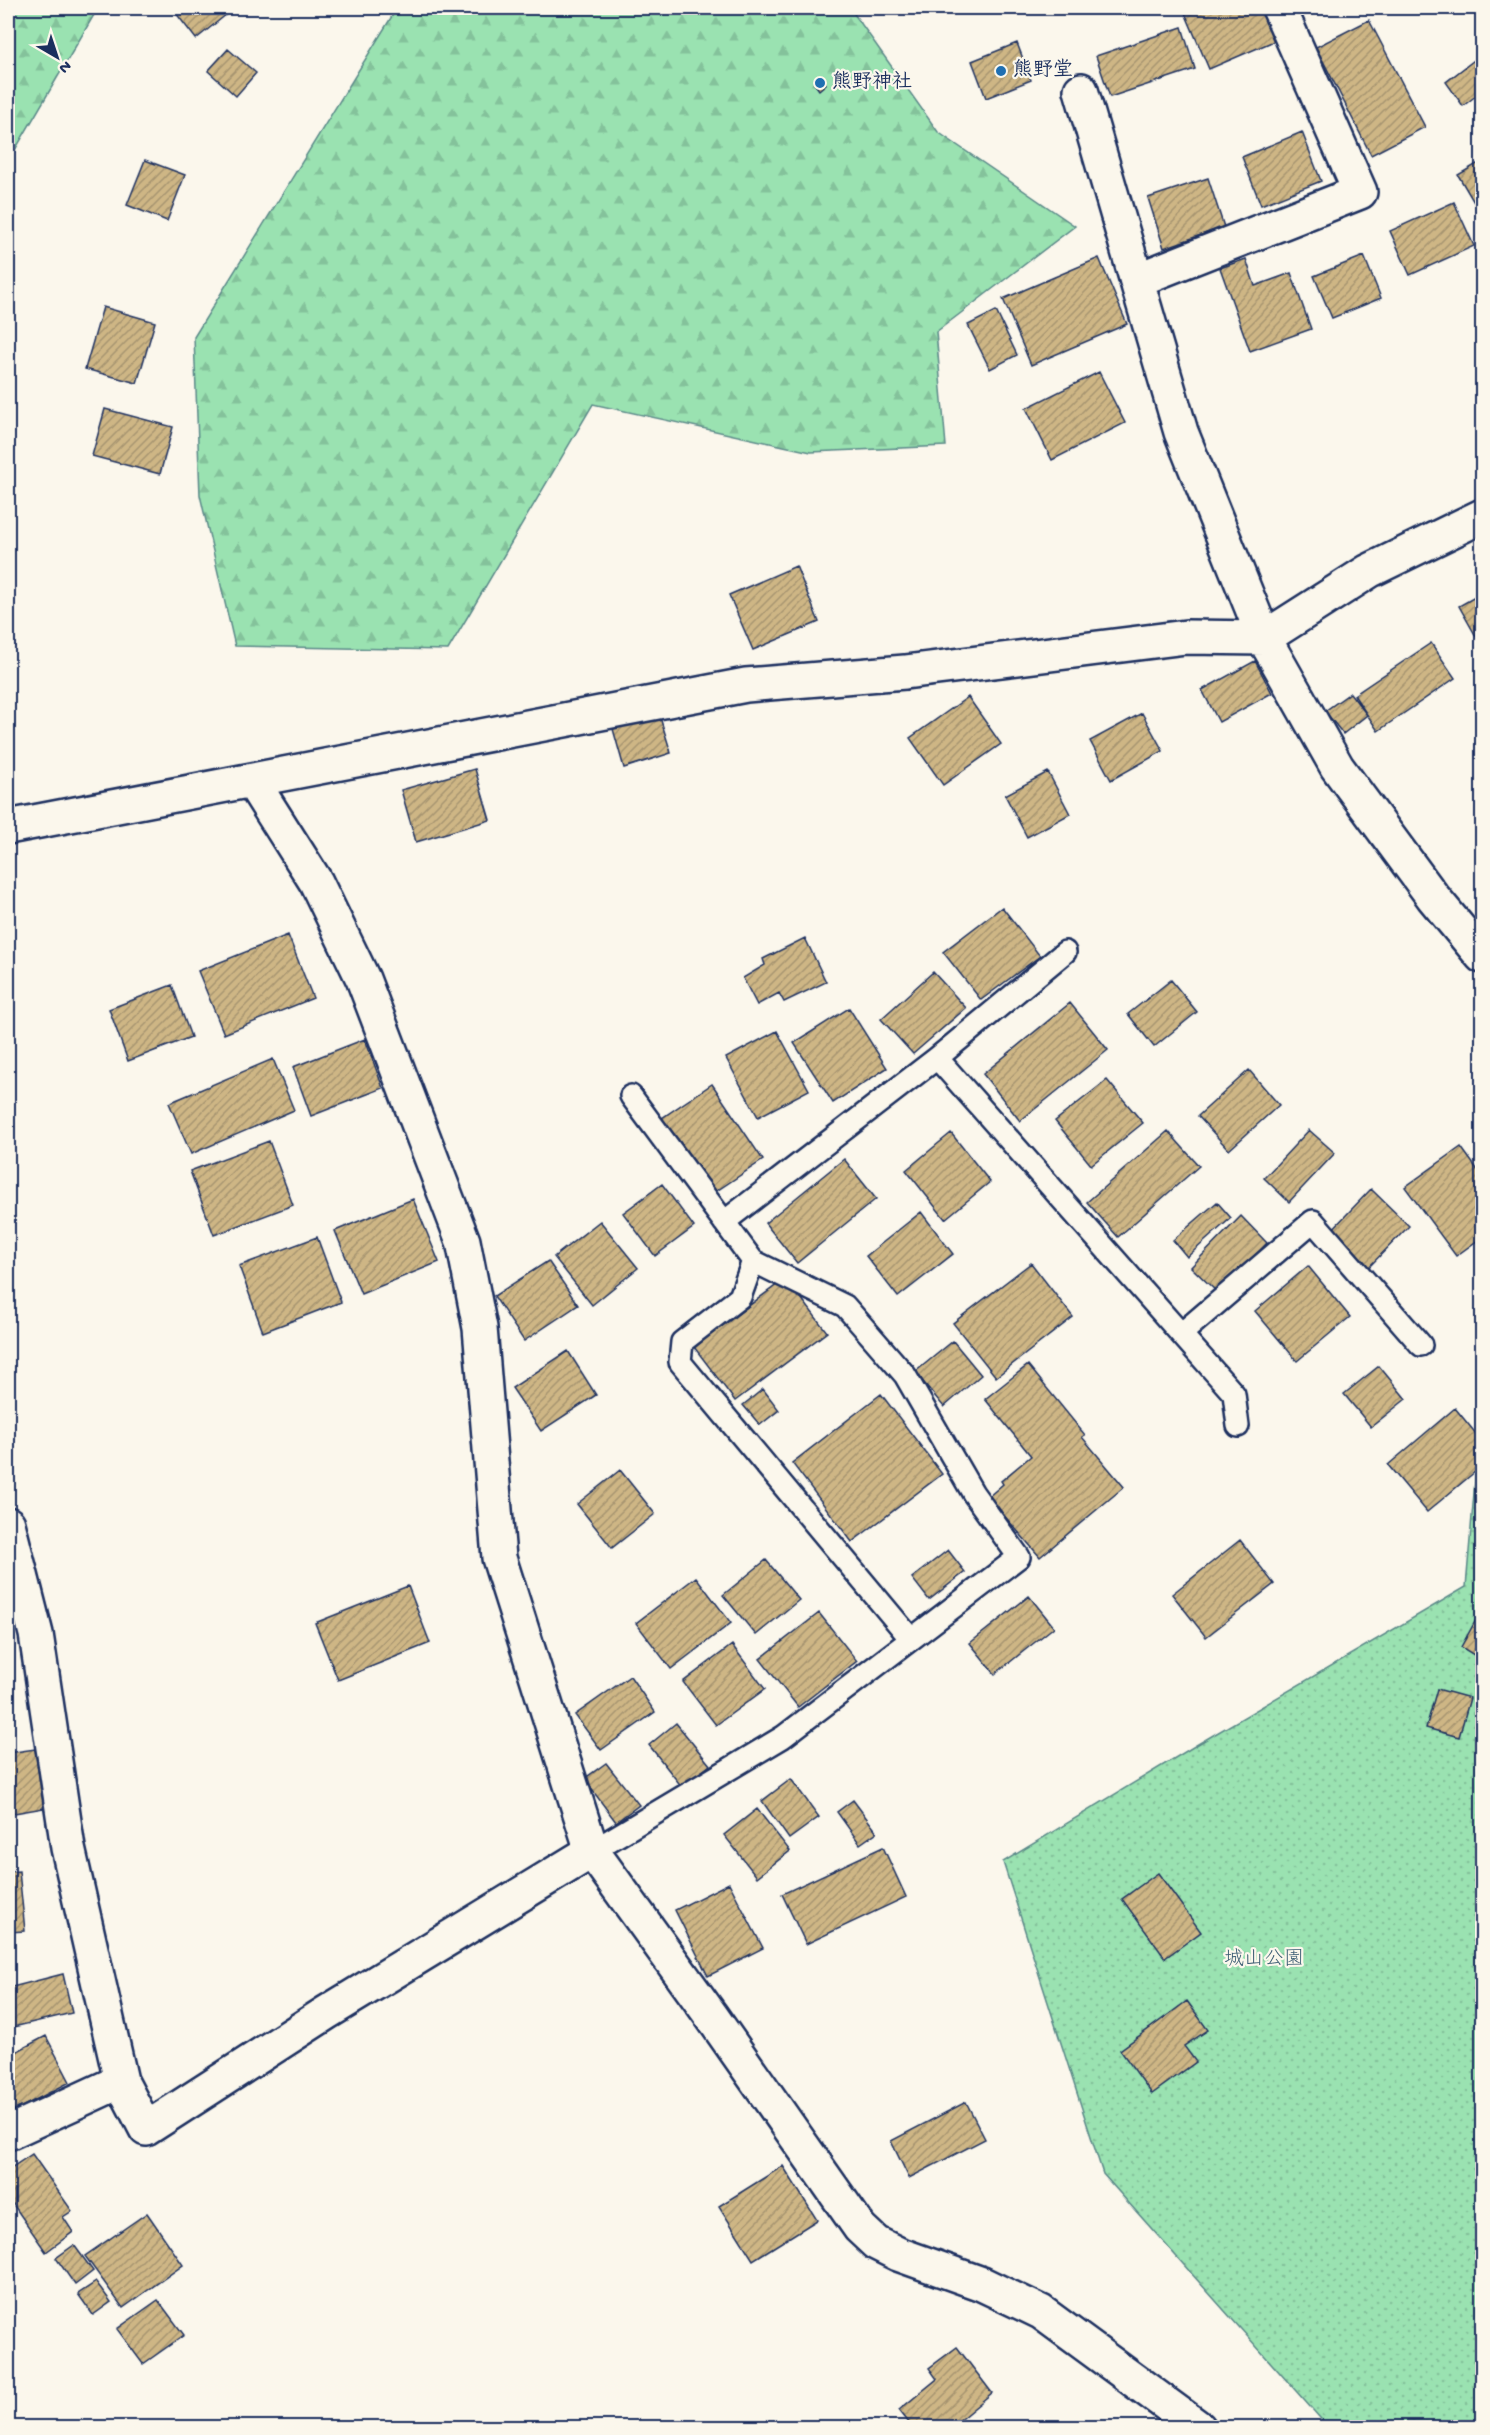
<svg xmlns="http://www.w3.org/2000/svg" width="1490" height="2435" font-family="'Gochi Hand','Klee One',sans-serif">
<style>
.forest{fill:url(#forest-firs);stroke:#5a8888;stroke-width:1.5}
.park{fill:url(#park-dots);stroke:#5a8888;stroke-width:1.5}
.building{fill:url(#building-hatch);stroke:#1b2f5e;stroke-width:1.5}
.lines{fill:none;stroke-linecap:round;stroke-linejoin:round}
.lane-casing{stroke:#1b2f5e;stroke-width:26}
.street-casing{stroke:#1b2f5e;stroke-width:38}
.lane{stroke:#fbf7ec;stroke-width:21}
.street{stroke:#fbf7ec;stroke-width:33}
.poi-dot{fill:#1f6fb2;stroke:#fbf7ec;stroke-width:2}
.labels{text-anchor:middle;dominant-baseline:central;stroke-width:4.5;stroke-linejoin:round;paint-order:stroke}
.poi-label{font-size:20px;font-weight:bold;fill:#1b2f5e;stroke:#fbf7ec;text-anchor:start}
.park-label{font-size:20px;fill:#3b5c73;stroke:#fbf7ec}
</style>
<defs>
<pattern id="forest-firs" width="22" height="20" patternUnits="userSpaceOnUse" patternTransform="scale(1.5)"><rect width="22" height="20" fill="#9ae2b1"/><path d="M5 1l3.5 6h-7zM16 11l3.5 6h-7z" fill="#84c29b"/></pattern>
<pattern id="park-dots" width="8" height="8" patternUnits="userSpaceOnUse" patternTransform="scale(1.5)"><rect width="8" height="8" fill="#9ae2b1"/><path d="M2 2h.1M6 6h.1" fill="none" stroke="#84c29b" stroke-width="1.8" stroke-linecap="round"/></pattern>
<pattern id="building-hatch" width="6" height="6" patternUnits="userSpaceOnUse" patternTransform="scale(1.5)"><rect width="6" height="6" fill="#ceb685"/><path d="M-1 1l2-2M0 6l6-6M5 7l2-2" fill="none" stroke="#a69470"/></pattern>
</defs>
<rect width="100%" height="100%" fill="#fbf7ec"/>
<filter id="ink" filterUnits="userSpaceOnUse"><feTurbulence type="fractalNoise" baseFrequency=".0167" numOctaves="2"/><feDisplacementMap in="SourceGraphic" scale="12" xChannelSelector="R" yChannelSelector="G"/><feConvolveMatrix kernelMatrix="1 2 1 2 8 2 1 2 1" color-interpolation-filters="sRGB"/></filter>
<g filter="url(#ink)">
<path class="forest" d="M 8,8 L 98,8 L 8,162 Z
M 397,8 L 850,8 L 938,132 L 1075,226 L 936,332 L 946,446 L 811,452 L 593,404 L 448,650 L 235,646 L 200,495 L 194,337 Z"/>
<path class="park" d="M 1482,1398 L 1482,2427 L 1328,2427 L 1103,2174 L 1003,1862 L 1198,1744 L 1466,1587 Z"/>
<path class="building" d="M 172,8 L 230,8 L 232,10 L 196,39 Z
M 1183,8 L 1277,8 L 1288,35 L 1209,69 Z
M 1369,20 L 1425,127 L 1371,155 L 1316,47 Z
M 1182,27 L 1195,69 L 1110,97 L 1096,56 Z
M 1017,43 L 1031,80 L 986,98 L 972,61 Z
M 228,49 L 256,73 L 236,96 L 208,71 Z
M 1482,54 L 1482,91 L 1463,106 L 1446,82 Z
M 821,77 L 826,84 L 819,90 L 814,83 Z
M 1302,132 L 1321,181 L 1261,205 L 1242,157 Z
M 145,160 L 185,175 L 167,221 L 127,205 Z
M 1482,161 L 1482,216 L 1458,175 Z
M 1208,178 L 1224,227 L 1164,248 L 1148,198 Z
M 1454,202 L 1474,246 L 1410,275 L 1390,231 Z
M 1364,256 L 1381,298 L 1332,318 L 1314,276 Z
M 1099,258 L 1127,324 L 1031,365 L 1003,299 Z
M 1246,259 L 1255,286 L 1291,273 L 1311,329 L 1250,351 L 1220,268 Z
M 103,307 L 155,322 L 137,383 L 85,369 Z
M 996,311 L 1017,355 L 990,369 L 968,325 Z
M 1099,372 L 1125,423 L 1052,460 L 1026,408 Z
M 105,409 L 173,427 L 160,474 L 92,456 Z
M 796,566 L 819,622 L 753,650 L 729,595 Z
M 1482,593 L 1482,647 L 1459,606 Z
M 1431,643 L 1455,678 L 1378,731 L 1354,695 Z
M 1255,661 L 1272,693 L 1219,722 L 1202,690 Z
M 1350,693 L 1367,715 L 1343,734 L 1325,711 Z
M 968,697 L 1001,744 L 943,785 L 910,738 Z
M 1142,713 L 1163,751 L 1111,780 L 1090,741 Z
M 659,714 L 671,753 L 624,768 L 613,729 Z
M 475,769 L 490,820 L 416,842 L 401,790 Z
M 1048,772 L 1070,814 L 1027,837 L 1005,795 Z
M 1002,907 L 1040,956 L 981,1000 L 943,952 Z
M 288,935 L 313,998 L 224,1034 L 198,971 Z
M 805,938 L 826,982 L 784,1002 L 779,993 L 757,1005 L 743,978 L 765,965 L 763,959 Z
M 933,972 L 966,1008 L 913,1054 L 881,1019 Z
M 1171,980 L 1197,1012 L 1154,1047 L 1128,1014 Z
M 172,985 L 191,1037 L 128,1061 L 109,1009 Z
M 1070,1003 L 1108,1050 L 1020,1121 L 983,1074 Z
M 849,1008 L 887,1068 L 833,1103 L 794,1043 Z
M 777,1031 L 809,1090 L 758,1117 L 726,1058 Z
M 365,1039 L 383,1088 L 311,1116 L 293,1067 Z
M 273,1059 L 294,1110 L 191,1154 L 169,1103 Z
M 1249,1070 L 1279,1105 L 1229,1150 L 1198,1116 Z
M 1107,1080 L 1143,1123 L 1091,1165 L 1055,1121 Z
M 712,1084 L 763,1160 L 712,1194 L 662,1118 Z
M 1309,1130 L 1335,1153 L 1289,1202 L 1264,1178 Z
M 1168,1131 L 1199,1166 L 1118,1237 L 1087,1202 Z
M 951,1133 L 990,1182 L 945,1219 L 906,1170 Z
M 269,1141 L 293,1205 L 214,1235 L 190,1171 Z
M 1461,1147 L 1482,1176 L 1482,1237 L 1456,1256 L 1405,1187 Z
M 844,1159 L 876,1199 L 797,1263 L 765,1223 Z
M 662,1184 L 694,1227 L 655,1256 L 623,1213 Z
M 1371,1189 L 1409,1226 L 1365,1271 L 1327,1235 Z
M 413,1199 L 439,1262 L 361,1294 L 335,1231 Z
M 1217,1202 L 1231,1218 L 1187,1257 L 1173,1240 Z
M 921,1212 L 953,1254 L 898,1297 L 866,1256 Z
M 1241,1216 L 1267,1243 L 1218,1293 L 1191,1267 Z
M 600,1221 L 638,1268 L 592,1305 L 554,1257 Z
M 317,1237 L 341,1302 L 263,1332 L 239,1266 Z
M 548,1261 L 578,1305 L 524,1341 L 494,1296 Z
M 1031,1263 L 1073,1317 L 996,1377 L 953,1323 Z
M 1308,1266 L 1350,1317 L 1297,1361 L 1255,1311 Z
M 786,1278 L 827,1332 L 735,1401 L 694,1347 Z
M 953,1341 L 981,1375 L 944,1407 L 915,1372 Z
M 568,1351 L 596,1395 L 541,1431 L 512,1388 Z
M 1028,1365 L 1085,1435 L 1082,1437 L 1124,1487 L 1040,1557 L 988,1497 L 1003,1484 L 1001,1481 L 1031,1456 L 985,1399 Z
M 1379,1366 L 1406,1399 L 1371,1427 L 1344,1394 Z
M 763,1389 L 779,1410 L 760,1425 L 743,1405 Z
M 881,1394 L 942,1474 L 852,1542 L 792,1463 Z
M 1455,1408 L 1482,1441 L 1482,1466 L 1427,1512 L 1388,1465 Z
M 620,1470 L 655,1514 L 612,1548 L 577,1504 Z
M 1240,1540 L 1274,1584 L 1206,1637 L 1172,1594 Z
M 948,1550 L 965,1572 L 929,1600 L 912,1578 Z
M 766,1560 L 799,1600 L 756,1635 L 723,1595 Z
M 696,1577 L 731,1623 L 671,1669 L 636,1623 Z
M 408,1586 L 430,1643 L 338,1680 L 315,1623 Z
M 1029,1596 L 1054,1627 L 995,1674 L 970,1643 Z
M 1482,1609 L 1482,1660 L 1461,1647 Z
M 819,1613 L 857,1661 L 798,1707 L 760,1659 Z
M 732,1645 L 765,1689 L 716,1725 L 683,1682 Z
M 630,1676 L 655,1712 L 601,1750 L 575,1715 Z
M 1437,1689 L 1470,1698 L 1459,1737 L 1426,1728 Z
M 676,1723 L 710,1765 L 682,1787 L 649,1745 Z
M 35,1749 L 44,1808 L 8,1814 L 8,1753 Z
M 606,1763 L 639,1805 L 616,1822 L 584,1779 Z
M 791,1779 L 819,1817 L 789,1839 L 762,1801 Z
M 853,1800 L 877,1832 L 860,1844 L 837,1812 Z
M 757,1809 L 790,1851 L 757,1877 L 724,1835 Z
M 883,1847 L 906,1897 L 806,1944 L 782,1894 Z
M 19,1871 L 25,1931 L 8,1932 L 8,1872 Z
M 1158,1873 L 1201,1932 L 1165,1958 L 1122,1899 Z
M 729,1883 L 763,1948 L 708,1976 L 675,1910 Z
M 63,1974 L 72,2013 L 9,2028 L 8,1988 Z
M 1187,2001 L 1208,2030 L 1184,2046 L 1196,2062 L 1152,2094 L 1120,2050 Z
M 46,2036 L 70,2082 L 14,2111 L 8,2099 L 8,2056 Z
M 966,2102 L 985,2139 L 909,2178 L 891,2141 Z
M 32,2154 L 72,2211 L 63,2217 L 73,2232 L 46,2252 L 8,2197 L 8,2170 Z
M 783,2166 L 817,2220 L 753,2260 L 719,2206 Z
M 147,2213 L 183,2265 L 123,2308 L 85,2256 Z
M 74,2245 L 93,2271 L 75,2285 L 56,2258 Z
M 96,2282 L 111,2302 L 93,2315 L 78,2294 Z
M 158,2300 L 184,2335 L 143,2364 L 117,2329 Z
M 957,2347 L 992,2393 L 950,2428 L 913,2428 L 899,2410 L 937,2379 L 929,2368 Z"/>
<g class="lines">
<g class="lane-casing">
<path id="lane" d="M 937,1058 L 1234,1394 L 1238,1426
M 724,1222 L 937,1058 L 1065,952
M 753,1261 L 740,1297 L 682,1342 L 680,1362 L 911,1639
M 1181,1334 L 1313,1221 L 1421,1345
M 592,1851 L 783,1737 L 1019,1557 L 973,1493 L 905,1375 L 845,1306 L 753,1261 L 631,1096"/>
</g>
<g class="street-casing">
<path id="street" d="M 1081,90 L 1181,432 L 1264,638 L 1337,767 L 1433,897 L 1482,956
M 1137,280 L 1360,192 L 1279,8
M 252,781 L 316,882 L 363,979 L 463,1241 L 480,1328 L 499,1558 L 592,1851 L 712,2017 L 860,2228 L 876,2243 L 898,2254 L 982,2284 L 1041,2312 L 1199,2428
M 8,827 L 746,685 L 905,672 L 1186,637 L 1264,638 L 1369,571 L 1482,516
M 8,1524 L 36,1634 L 68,1848 L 121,2081 L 146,2129 L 326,2013 L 592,1851
M 8,2133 L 121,2081"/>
</g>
<use href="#lane" class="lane"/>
<use href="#street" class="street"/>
</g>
</g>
<g class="poi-dot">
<circle cx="1001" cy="71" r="6"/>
<circle cx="820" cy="83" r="6"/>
</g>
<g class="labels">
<g class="poi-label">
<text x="1013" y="71">熊野堂</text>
<text x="832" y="83">熊野神社</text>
</g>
<g class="park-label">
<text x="1264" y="1960">城山公園</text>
</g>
</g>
<rect width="1490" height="2435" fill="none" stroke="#fbf7ec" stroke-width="30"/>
<rect x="15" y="15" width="1460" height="2405" fill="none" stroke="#1b2f5e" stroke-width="2" filter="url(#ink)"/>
<g transform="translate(57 57) rotate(141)" stroke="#fbf7ec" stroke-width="4.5" paint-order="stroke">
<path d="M0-4.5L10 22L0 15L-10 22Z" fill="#1b2f5e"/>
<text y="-9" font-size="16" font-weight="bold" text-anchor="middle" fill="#1b2f5e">N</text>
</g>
</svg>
